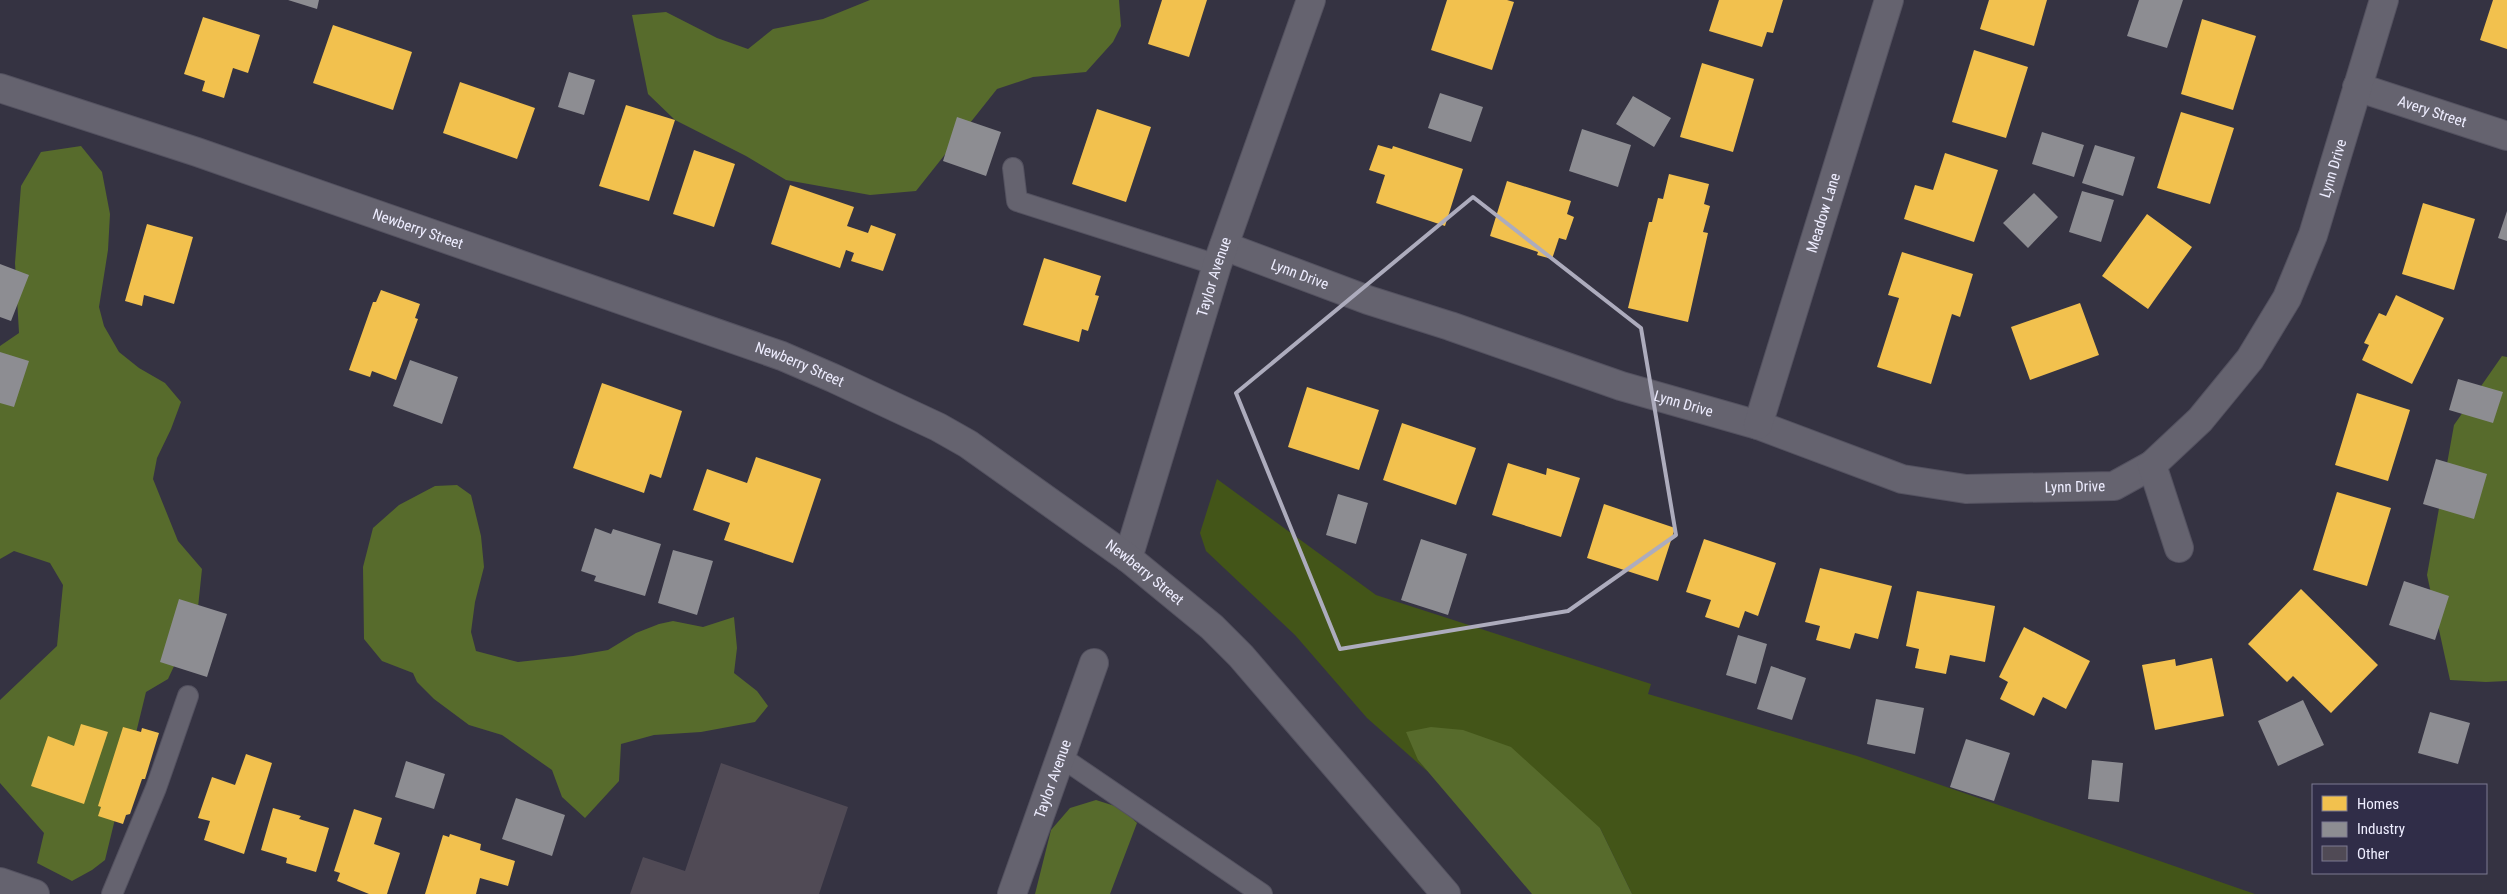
<svg xmlns="http://www.w3.org/2000/svg" width="2507" height="894" font-family="'Roboto Condensed',sans-serif">
<style>
.green{fill:#435518}
.forest{fill:#576b2c}
.homes{fill:#f2c14e}
.industry{fill:#8d8d92}
.building{fill:#504a55}
.lines{fill:none;stroke-linecap:round;stroke-linejoin:round}
.service-casing{stroke:#545260;stroke-width:22}
.minor-casing{stroke:#545260;stroke-width:30}
.tertiary-casing{stroke:#545260;stroke-width:30}
.service{stroke:#65636f;stroke-width:20}
.minor{stroke:#65636f;stroke-width:28}
.tertiary{stroke:#65636f;stroke-width:28}
.marked{fill:none;stroke:#adacbd;stroke-width:4;stroke-linejoin:round}
.labels{text-anchor:middle;dominant-baseline:central;stroke-width:5;stroke-linejoin:round;paint-order:stroke}
.street-label{font-size:15px;fill:#eeedff;stroke:#302d48}
</style>
<rect width="100%" height="100%" fill="#353342"/>
<path class="green" d="M 1217,479 L 1376,595 L 1651,684 L 1648,694 L 1857,756 L 2255,894 L 1632,894 L 1600,828 L 1418,760 L 1428,772 L 1367,718 L 1295,635 L 1206,551 L 1200,533 Z"/>
<path class="forest" d="M 870,0 L 1119,0 L 1121,26 L 1113,42 L 1086,72 L 1033,77 L 997,89 L 916,191 L 870,195 L 786,180 L 746,156 L 675,120 L 648,94 L 632,15 L 666,12 L 717,38 L 748,49 L 773,29 L 823,19 Z
M 81,146 L 102,172 L 110,214 L 108,250 L 99,307 L 104,326 L 119,352 L 139,368 L 165,383 L 181,402 L 171,429 L 157,458 L 153,479 L 178,541 L 202,569 L 197,617 L 168,679 L 146,692 L 105,860 L 92,870 L 72,881 L 37,863 L 44,833 L 0,783 L 0,700 L 57,646 L 63,585 L 50,563 L 14,551 L 0,559 L 0,346 L 19,333 L 15,263 L 21,186 L 41,152 Z
M 2502,356 L 2507,357 L 2507,681 L 2486,682 L 2450,680 L 2427,575 L 2454,425 Z
M 457,485 L 471,495 L 481,536 L 484,567 L 475,602 L 471,632 L 476,651 L 518,662 L 573,656 L 608,650 L 636,633 L 659,624 L 673,621 L 703,627 L 734,617 L 737,648 L 734,673 L 757,691 L 768,706 L 755,722 L 701,732 L 654,735 L 621,744 L 619,781 L 585,818 L 562,797 L 552,770 L 502,735 L 469,725 L 434,699 L 417,682 L 413,673 L 382,661 L 364,639 L 363,567 L 373,528 L 399,505 L 435,486 Z
M 1431,727 L 1463,730 L 1511,747 L 1600,828 L 1632,894 L 1532,894 L 1418,760 L 1406,732 Z
M 1096,800 L 1121,808 L 1137,823 L 1110,894 L 1035,894 L 1051,830 L 1070,808 Z"/>
<path class="homes" d="M 1162,0 L 1207,0 L 1189,57 L 1148,44 Z
M 1447,0 L 1507,0 L 1514,2 L 1492,70 L 1431,50 Z
M 1719,0 L 1783,0 L 1773,33 L 1767,32 L 1762,47 L 1709,31 Z
M 1989,0 L 2047,0 L 2034,46 L 1980,29 Z
M 2493,0 L 2507,0 L 2507,49 L 2480,40 Z
M 203,17 L 260,35 L 248,73 L 233,68 L 224,98 L 202,91 L 205,81 L 184,74 Z
M 2202,19 L 2256,36 L 2233,110 L 2181,94 Z
M 333,25 L 412,52 L 393,110 L 313,83 Z
M 1974,50 L 2028,67 L 2006,138 L 1952,122 Z
M 1702,63 L 1754,79 L 1733,152 L 1680,137 Z
M 460,82 L 535,108 L 517,159 L 443,133 Z
M 626,105 L 675,120 L 649,201 L 599,186 Z
M 1097,109 L 1151,127 L 1126,202 L 1072,184 Z
M 2181,112 L 2234,128 L 2210,204 L 2157,188 Z
M 1378,145 L 1392,149 L 1393,146 L 1463,169 L 1445,226 L 1376,203 L 1385,175 L 1369,170 Z
M 694,150 L 735,164 L 714,227 L 673,214 Z
M 1945,153 L 1998,170 L 1974,242 L 1904,219 L 1915,185 L 1933,190 Z
M 1669,174 L 1709,184 L 1704,204 L 1710,206 L 1703,232 L 1708,233 L 1688,322 L 1628,308 L 1649,222 L 1652,222 L 1658,198 L 1663,199 Z
M 1507,181 L 1571,201 L 1567,214 L 1574,217 L 1566,240 L 1559,238 L 1552,259 L 1537,255 L 1538,252 L 1490,236 Z
M 790,185 L 854,207 L 847,226 L 868,233 L 871,225 L 896,234 L 883,271 L 851,261 L 854,253 L 846,250 L 840,268 L 771,244 Z
M 2423,203 L 2475,219 L 2454,290 L 2402,274 Z
M 2147,214 L 2192,247 L 2148,309 L 2102,276 Z
M 147,224 L 193,237 L 174,304 L 144,295 L 142,306 L 125,301 Z
M 1902,252 L 1973,274 L 1960,317 L 1952,314 L 1931,384 L 1877,367 L 1899,298 L 1888,295 Z
M 1044,258 L 1101,276 L 1095,295 L 1099,296 L 1088,331 L 1082,329 L 1079,342 L 1023,325 Z
M 381,290 L 420,304 L 415,318 L 418,319 L 396,380 L 372,371 L 370,377 L 349,370 L 373,302 L 376,302 Z
M 2396,295 L 2444,318 L 2412,384 L 2362,360 L 2369,345 L 2364,343 L 2379,313 L 2386,316 Z
M 2080,303 L 2099,355 L 2030,380 L 2011,327 Z
M 602,383 L 682,411 L 661,478 L 650,474 L 644,493 L 573,468 Z
M 1307,387 L 1379,410 L 1359,470 L 1288,447 Z
M 2357,393 L 2410,410 L 2388,481 L 2335,465 Z
M 1402,423 L 1476,448 L 1456,505 L 1383,480 Z
M 756,457 L 821,479 L 793,563 L 724,540 L 730,523 L 693,510 L 707,469 L 747,483 Z
M 1508,463 L 1546,475 L 1547,468 L 1580,478 L 1561,537 L 1492,515 Z
M 2337,492 L 2391,508 L 2367,586 L 2313,570 Z
M 1604,504 L 1675,528 L 1658,581 L 1587,558 Z
M 1704,539 L 1776,563 L 1758,616 L 1745,611 L 1739,628 L 1705,617 L 1711,600 L 1686,592 Z
M 1820,568 L 1892,586 L 1878,639 L 1855,633 L 1850,649 L 1816,640 L 1820,626 L 1805,622 Z
M 2301,589 L 2378,665 L 2331,713 L 2293,676 L 2287,682 L 2248,644 Z
M 1917,591 L 1995,606 L 1985,662 L 1950,655 L 1946,674 L 1915,668 L 1919,649 L 1906,646 Z
M 2024,627 L 2090,661 L 2066,709 L 2043,697 L 2034,716 L 2000,699 L 2008,682 L 1999,677 Z
M 2212,658 L 2224,716 L 2155,730 L 2142,665 L 2175,659 L 2176,666 Z
M 81,724 L 108,732 L 84,804 L 31,786 L 48,736 L 74,746 Z
M 123,727 L 141,732 L 142,728 L 159,733 L 145,779 L 142,779 L 130,814 L 126,815 L 123,824 L 98,816 L 101,807 L 98,806 Z
M 246,754 L 272,763 L 244,854 L 204,840 L 210,821 L 198,818 L 212,777 L 235,785 Z
M 273,808 L 301,816 L 299,819 L 329,828 L 316,872 L 286,863 L 287,858 L 261,850 Z
M 354,809 L 382,818 L 374,844 L 400,853 L 387,894 L 369,894 L 337,881 L 340,873 L 334,871 Z
M 450,834 L 481,844 L 480,850 L 515,861 L 508,886 L 480,878 L 476,894 L 425,894 L 443,835 L 449,837 Z"/>
<path class="industry" d="M 288,0 L 319,0 L 317,9 Z
M 2139,0 L 2183,0 L 2167,48 L 2127,36 Z
M 569,72 L 595,80 L 584,115 L 558,107 Z
M 1440,93 L 1483,107 L 1471,142 L 1428,128 Z
M 1633,96 L 1671,118 L 1654,147 L 1616,124 Z
M 957,117 L 1001,132 L 986,176 L 943,161 Z
M 1582,129 L 1631,145 L 1618,187 L 1569,171 Z
M 2042,132 L 2084,145 L 2074,177 L 2032,164 Z
M 2095,145 L 2135,157 L 2123,196 L 2082,183 Z
M 2082,191 L 2114,200 L 2101,242 L 2069,232 Z
M 2034,193 L 2058,217 L 2028,248 L 2003,223 Z
M 2507,211 L 2507,241 L 2498,238 Z
M 0,264 L 29,275 L 11,321 L 0,317 Z
M 0,352 L 29,361 L 14,407 L 0,403 Z
M 410,360 L 458,377 L 442,424 L 393,406 Z
M 2458,379 L 2503,392 L 2493,423 L 2449,410 Z
M 2436,459 L 2487,474 L 2474,519 L 2423,504 Z
M 1338,494 L 1368,503 L 1356,544 L 1326,535 Z
M 595,528 L 611,534 L 613,529 L 661,544 L 645,596 L 594,581 L 596,576 L 581,571 Z
M 1421,539 L 1467,554 L 1448,615 L 1401,600 Z
M 673,550 L 713,561 L 697,615 L 658,603 Z
M 2404,581 L 2449,596 L 2435,640 L 2389,625 Z
M 179,599 L 227,614 L 207,677 L 160,662 Z
M 1738,635 L 1767,644 L 1756,684 L 1726,675 Z
M 1771,666 L 1806,678 L 1792,720 L 1757,709 Z
M 1876,699 L 1924,708 L 1915,754 L 1867,744 Z
M 2303,700 L 2324,745 L 2278,766 L 2258,721 Z
M 2430,712 L 2470,723 L 2458,764 L 2418,753 Z
M 1966,739 L 2010,753 L 1994,801 L 1950,787 Z
M 2092,760 L 2123,763 L 2119,802 L 2088,799 Z
M 406,761 L 445,774 L 434,809 L 395,797 Z
M 516,798 L 565,815 L 552,856 L 502,839 Z"/>
<path class="building" d="M 721,763 L 848,807 L 819,894 L 630,894 L 643,857 L 685,871 Z"/>
<g class="lines">
<g class="service-casing">
<path id="service" d="M 1013,168 L 1017,201 L 1217,265
M 1061,757 L 1262,894
M 112,894 L 156,788 L 188,696"/>
</g>
<g class="minor-casing">
<g id="minor">
<path id="s1" d="M 2357,87 L 2507,136"/>
<path id="s2" d="M 1224,246 L 1368,300 L 1450,326 L 1621,386 L 1758,425 L 1902,479 L 1966,489 L 2114,486 L 2152,465"/>
<path id="s3" d="M 1758,425 L 1889,0"/>
<path id="s4" d="M 2179,548 L 2152,465 L 2200,420 L 2250,359 L 2287,298 L 2313,235 L 2384,0"/>
<path id="s5" d="M 1128,558 L 1217,265 L 1311,0"/>
<path d="M 0,882 L 35,894"/>
<path id="s6" d="M 1012,894 L 1094,663"/>
</g>
</g>
<g class="tertiary-casing">
<g id="tertiary">
<path id="s7" d="M 0,88 L 197,152 L 782,356 L 833,378 L 938,427 L 968,444 L 1128,558 L 1212,627 L 1241,656 L 1446,894"/>
</g>
</g>
<use href="#service" class="service"/>
<use href="#minor" class="minor"/>
<use href="#tertiary" class="tertiary"/>
</g>
<path class="marked" d="M 1473,197 L 1641,328 L 1676,535 L 1568,611 L 1340,649 L 1236,393 Z"/>
<g class="labels">
<g class="street-label">
<text stroke="none"><textPath href="#s1" startOffset="79">Avery Street</textPath></text>
<text stroke="none"><textPath href="#s4" startOffset="441">Lynn Drive</textPath></text>
<text stroke="none"><textPath href="#s3" startOffset="222">Meadow Lane</textPath></text>
<text stroke="none"><textPath href="#s7" startOffset="441">Newberry Street</textPath></text>
<text stroke="none"><textPath href="#s2" startOffset="81">Lynn Drive</textPath></text>
<text stroke="none"><textPath href="#s5" startOffset="294">Taylor Avenue</textPath></text>
<text stroke="none"><textPath href="#s7" startOffset="846">Newberry Street</textPath></text>
<text stroke="none"><textPath href="#s2" startOffset="486">Lynn Drive</textPath></text>
<text stroke="none"><textPath href="#s2" startOffset="891">Lynn Drive</textPath></text>
<text stroke="none"><textPath href="#s7" startOffset="1251">Newberry Street</textPath></text>
<text stroke="none"><textPath href="#s6" startOffset="122">Taylor Avenue</textPath></text>
</g>
</g>
<rect x="2312" y="784" width="175" height="90" fill="#302d48" stroke="#7c7a91"/>
<rect x="2322" y="796" width="25" height="15" fill="#f2c14e" stroke="#7c7a91"/>
<text x="2357" y="809" font-size="15" fill="#eeedff">Homes</text>
<rect x="2322" y="822" width="25" height="15" fill="#8d8d92" stroke="#7c7a91"/>
<text x="2357" y="834" font-size="15" fill="#eeedff">Industry</text>
<rect x="2322" y="846" width="25" height="15" fill="#504a55" stroke="#7c7a91"/>
<text x="2357" y="859" font-size="15" fill="#eeedff">Other</text>
</svg>
